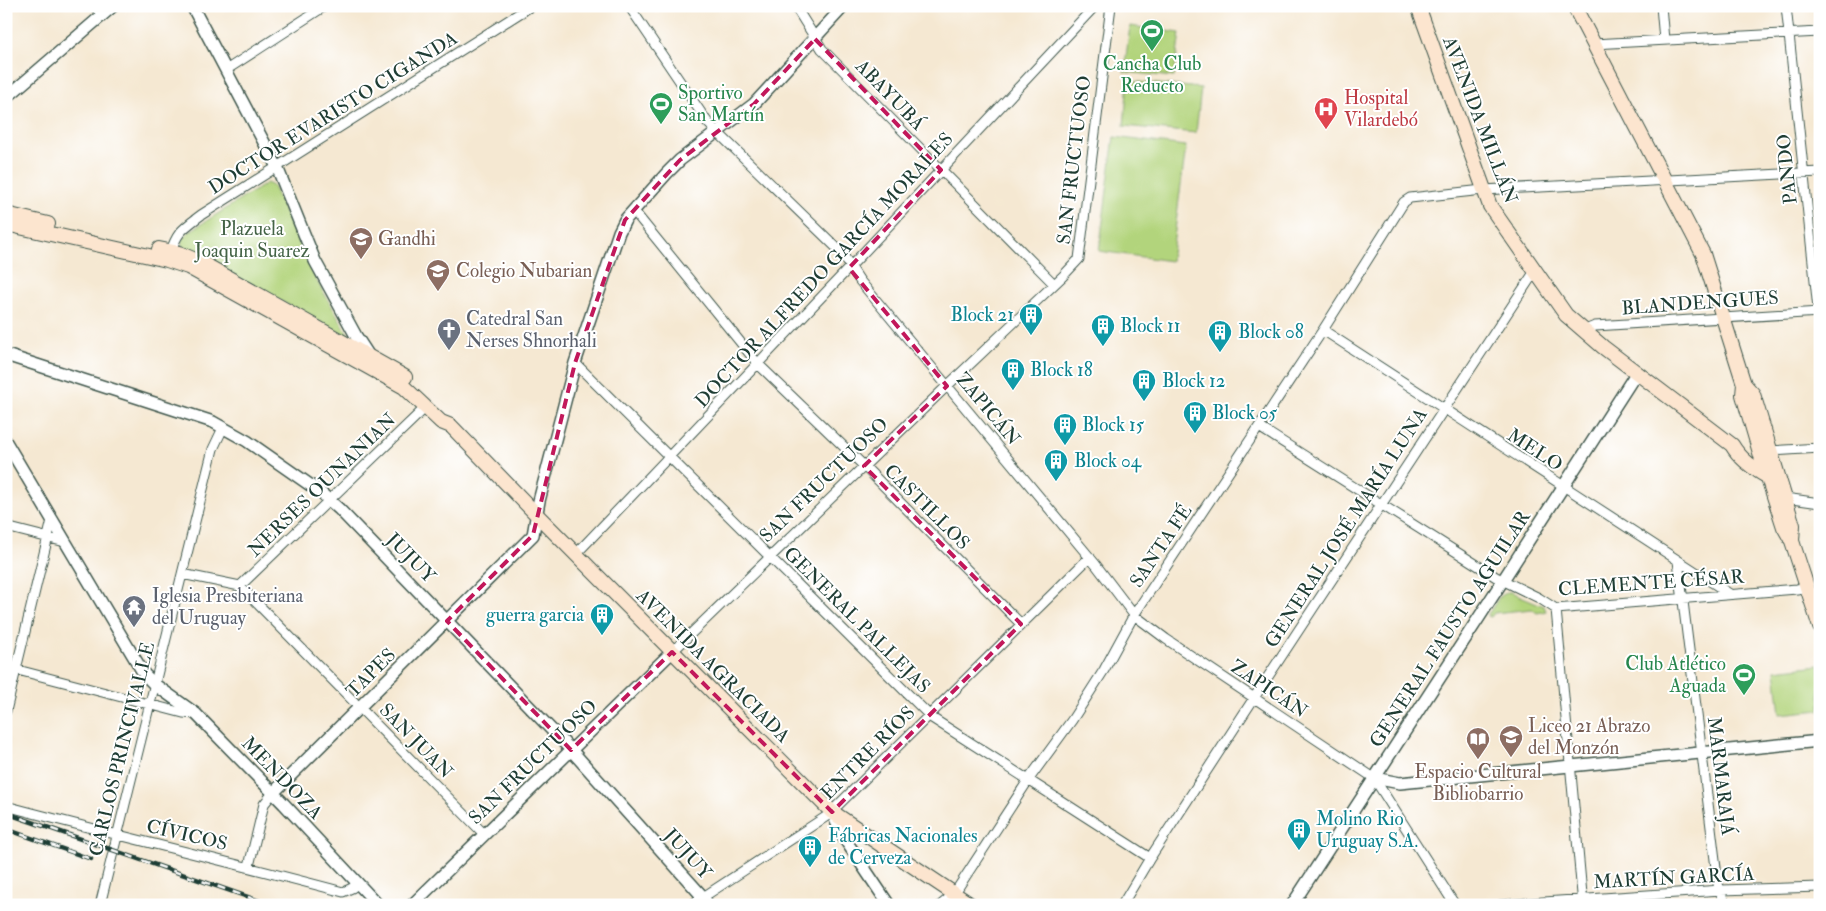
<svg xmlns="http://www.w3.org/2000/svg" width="1826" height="911" font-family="'IM FELL Double Pica',serif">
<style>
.green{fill:#b2d47c;stroke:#688858}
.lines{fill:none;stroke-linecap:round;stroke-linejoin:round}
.minor-casing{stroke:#3f574c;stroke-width:11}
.tertiary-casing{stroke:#3f574c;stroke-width:14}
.secondary-casing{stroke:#3f574c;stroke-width:16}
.minor{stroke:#fff;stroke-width:9}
.tertiary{stroke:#fff;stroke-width:11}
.secondary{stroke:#fce5cf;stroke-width:14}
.rail-casing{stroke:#1f3d34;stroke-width:4.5}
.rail{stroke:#fff;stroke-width:2.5;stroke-dasharray:8;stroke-linecap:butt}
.marked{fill:none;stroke:#c2185b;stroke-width:4;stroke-dasharray:10 6;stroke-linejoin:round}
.labels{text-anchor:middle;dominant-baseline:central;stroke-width:4;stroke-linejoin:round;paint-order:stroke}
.leisure-label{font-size:19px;fill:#27864d;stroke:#fff}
.street-label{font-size:19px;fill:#1f3d34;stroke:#fff}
.health-label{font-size:19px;fill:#be3a42;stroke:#fff;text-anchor:start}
.park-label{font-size:19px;fill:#446346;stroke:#fff}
.education-label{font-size:19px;fill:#785e54;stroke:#fff;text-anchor:start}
.culture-label{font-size:19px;fill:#0d838f;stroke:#fff;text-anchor:start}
.worship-label{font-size:19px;fill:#5b616d;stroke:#fff;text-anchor:start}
</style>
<rect width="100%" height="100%" fill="#fff"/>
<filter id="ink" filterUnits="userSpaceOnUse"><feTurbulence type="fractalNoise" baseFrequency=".02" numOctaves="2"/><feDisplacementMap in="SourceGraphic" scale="10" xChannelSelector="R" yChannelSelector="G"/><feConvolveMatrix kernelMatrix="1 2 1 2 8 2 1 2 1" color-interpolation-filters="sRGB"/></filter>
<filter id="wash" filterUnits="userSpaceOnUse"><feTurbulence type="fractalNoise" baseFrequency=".0096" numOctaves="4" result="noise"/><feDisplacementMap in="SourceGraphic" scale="20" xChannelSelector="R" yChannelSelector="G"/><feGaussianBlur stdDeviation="1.12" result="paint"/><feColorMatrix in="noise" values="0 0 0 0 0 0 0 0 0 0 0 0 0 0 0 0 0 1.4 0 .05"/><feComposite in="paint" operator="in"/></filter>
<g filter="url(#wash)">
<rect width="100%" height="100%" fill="#f5e8d2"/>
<path class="green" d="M 1130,26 L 1180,33 L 1174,77 L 1124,72 Z
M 1128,81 L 1201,88 L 1196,133 L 1124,126 Z
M 1114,137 L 1186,146 L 1171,261 L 1099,251 Z
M 267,183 L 273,186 L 314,276 L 350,337 L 350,338 L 189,252 L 182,247 L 181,240 L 190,231 Z
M 1507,592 L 1511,592 L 1544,606 L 1546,611 L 1537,613 L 1532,609 L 1494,613 L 1491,617 L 1487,616 L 1500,596 Z
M 1820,665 L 1820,710 L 1780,714 L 1775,670 Z"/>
</g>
<g filter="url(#ink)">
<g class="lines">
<g class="minor-casing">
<path id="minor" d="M 94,6 L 103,15
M 629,6 L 708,123 L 841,252 L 860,281 L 1096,565 L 1134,615 L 1166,639 L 1374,778 L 1455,905
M 795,6 L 822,49 L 1054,284
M 1661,6 L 1664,40
M 1786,6 L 1820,328
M 1593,44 L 1820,32
M 226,70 L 325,6
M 633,210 L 758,364 L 864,466 L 1021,624
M 169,256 C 177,232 181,230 201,215 L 531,6
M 1323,330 L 1730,594
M 1583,331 L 1595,326 L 1820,312
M 575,363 L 932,718 L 1150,858
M 1259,427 L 1496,577 L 1539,598 L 1556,609 L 1797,589 L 1808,587
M 1770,451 L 1820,448
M 1785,498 L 1820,503
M 6,527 L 65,542
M 576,554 L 849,268 L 1095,6
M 1678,561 L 1718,884 L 1725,905
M 182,574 L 240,586 L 484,834
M 240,586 L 426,407
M 1556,609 L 1583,905
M 672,652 L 947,386 L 1063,276 L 1079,259 L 1111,6
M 6,667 L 183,713 L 195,714
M 6,711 L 52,520
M 6,806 C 118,836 231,862 343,892 L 352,888 L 358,883
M 249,866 L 264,804 L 273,793
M 100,905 L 213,449 L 223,428
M 691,905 L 827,816 L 1090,557
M 941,905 L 954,894 L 1029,779 L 1072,720 L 1104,670 L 1134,615 L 1323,330 L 1404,202 L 1410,198 L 1483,190 L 1820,172
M 1122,905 L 1150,858 L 1254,698 L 1535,271
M 1500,905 L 1721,890 L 1820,887"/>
</g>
<g class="tertiary-casing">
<path id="tertiary" d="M 192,6 L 277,167 L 315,261 L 356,336 L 369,356
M 6,98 L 113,6
M 6,355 L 213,422 L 247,441 L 320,492 L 339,509 L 571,750 L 703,897 L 708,905
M 6,442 L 144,674 L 154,684 L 196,714 L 284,804 L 378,905
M 1374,778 L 1400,783 L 1820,741
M 273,793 L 533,535 L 539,501 L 575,363 L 619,232 L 625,220 L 667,173 L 680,160 L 754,104 L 844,6
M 832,812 L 842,835 L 889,905
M 412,905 L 672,652
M 1292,905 L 1478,619 L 1637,372"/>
</g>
<g class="secondary-casing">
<path id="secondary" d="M 1418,6 L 1490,206 L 1566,315 L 1603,347 L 1732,445 C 1740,459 1754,469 1768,477
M 1574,6 L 1703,254 L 1744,384 L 1753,394 L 1793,525 L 1792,541
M 6,214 L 48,224
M 6,224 L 167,260 L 188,267 L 404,387 L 441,422 L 451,426 L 537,515 L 832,812 L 971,905
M 159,249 L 179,253 L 202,263 L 405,377
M 1744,384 L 1743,395 L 1761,456 L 1784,527 L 1792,541 L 1820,627"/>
</g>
<use href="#minor" class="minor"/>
<use href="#tertiary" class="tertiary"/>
<use href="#secondary" class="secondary"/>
<g class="rail-casing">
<path id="rail" d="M 6,813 L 271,905
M 6,829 L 91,859"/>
</g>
<use href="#rail" class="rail"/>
</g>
</g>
<path class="marked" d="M 815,39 L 941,170 L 849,268 L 947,386 L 864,466 L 1021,624 L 832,812 L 672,652 L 571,750 L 447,621 L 533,535 L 575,363 L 625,220 L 680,160 L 754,104 Z"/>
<defs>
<g id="stadium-pin" transform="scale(1.25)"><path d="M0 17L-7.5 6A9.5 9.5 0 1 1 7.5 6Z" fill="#2e9e5b" stroke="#fff"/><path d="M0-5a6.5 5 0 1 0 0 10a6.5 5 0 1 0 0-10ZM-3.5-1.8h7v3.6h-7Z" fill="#fff"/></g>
<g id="hospital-pin" transform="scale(1.25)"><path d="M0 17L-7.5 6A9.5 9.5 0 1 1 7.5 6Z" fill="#e0444e" stroke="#fff"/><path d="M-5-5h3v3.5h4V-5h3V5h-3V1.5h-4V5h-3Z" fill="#fff"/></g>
<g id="school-pin" transform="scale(1.25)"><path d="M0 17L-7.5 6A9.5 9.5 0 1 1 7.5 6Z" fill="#8d6e63" stroke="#fff"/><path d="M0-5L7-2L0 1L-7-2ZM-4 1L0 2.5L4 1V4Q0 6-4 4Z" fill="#fff"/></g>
<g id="building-pin" transform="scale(1.25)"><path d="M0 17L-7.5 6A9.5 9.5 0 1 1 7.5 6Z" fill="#0f9aa8" stroke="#fff"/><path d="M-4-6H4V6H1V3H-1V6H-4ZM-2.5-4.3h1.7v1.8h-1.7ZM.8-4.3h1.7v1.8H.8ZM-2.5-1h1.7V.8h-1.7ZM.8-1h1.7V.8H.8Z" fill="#fff"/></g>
<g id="church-pin" transform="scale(1.25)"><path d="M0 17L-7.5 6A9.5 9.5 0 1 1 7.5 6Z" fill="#6b7280" stroke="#fff"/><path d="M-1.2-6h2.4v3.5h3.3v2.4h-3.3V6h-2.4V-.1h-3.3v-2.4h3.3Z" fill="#fff"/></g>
<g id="temple-pin" transform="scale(1.25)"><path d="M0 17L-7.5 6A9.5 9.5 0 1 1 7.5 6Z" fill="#6b7280" stroke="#fff"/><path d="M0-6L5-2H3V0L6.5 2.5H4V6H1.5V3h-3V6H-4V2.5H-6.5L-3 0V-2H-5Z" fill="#fff"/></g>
<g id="library-pin" transform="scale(1.25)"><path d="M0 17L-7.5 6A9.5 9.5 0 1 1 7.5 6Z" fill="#8d6e63" stroke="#fff"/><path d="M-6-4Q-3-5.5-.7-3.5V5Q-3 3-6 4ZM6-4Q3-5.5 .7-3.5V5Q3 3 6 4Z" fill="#fff"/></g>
</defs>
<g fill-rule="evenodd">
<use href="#stadium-pin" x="1152" y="31"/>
<use href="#stadium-pin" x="661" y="104"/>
<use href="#hospital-pin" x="1326" y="109"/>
<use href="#school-pin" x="361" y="239"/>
<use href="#school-pin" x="438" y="271"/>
<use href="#building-pin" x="1031" y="315"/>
<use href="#building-pin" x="1103" y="326"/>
<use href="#church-pin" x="449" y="330"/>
<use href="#building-pin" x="1220" y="332"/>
<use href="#building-pin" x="1013" y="370"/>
<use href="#building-pin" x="1144" y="381"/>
<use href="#building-pin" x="1195" y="413"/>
<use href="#building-pin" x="1065" y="425"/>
<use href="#building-pin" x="1056" y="461"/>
<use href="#temple-pin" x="134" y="607"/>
<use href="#building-pin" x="602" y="615"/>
<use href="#stadium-pin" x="1744" y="675"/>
<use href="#school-pin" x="1511" y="737"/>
<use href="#library-pin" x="1478" y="739"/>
<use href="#building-pin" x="1299" y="830"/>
<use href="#building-pin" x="810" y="847"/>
</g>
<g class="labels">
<g class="leisure-label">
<text x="1152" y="64">Cancha Club<tspan x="1152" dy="22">Reducto</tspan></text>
<text x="678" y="93" text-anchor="start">Sportivo<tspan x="678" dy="22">San Martín</tspan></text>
<text x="1726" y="664" text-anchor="end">Club Atlético<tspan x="1726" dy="22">Aguada</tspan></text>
</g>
<g class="street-label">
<text transform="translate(890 95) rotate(46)">ABAYUBÁ</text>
<text transform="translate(333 113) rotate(-32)">DOCTOR EVARISTO CIGANDA</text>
<text transform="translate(1480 120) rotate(69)">AVENIDA MILLÁN</text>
<text transform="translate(1074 160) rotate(-83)">SAN FRUCTUOSO</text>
<text transform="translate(1787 169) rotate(-96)">PANDO</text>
<text transform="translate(824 270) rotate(-47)">DOCTOR ALFREDO GARCÍA MORALES</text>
<text transform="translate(1700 303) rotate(-4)">BLANDENGUES</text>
<text transform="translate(988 409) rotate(50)">ZAPICÁN</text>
<text transform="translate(1535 450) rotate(33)">MELO</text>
<text transform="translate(824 480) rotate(-44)">SAN FRUCTUOSO</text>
<text transform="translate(322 485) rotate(-44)">NERSES OUNANIAN</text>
<text transform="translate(927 507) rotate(45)">CASTILLOS</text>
<text transform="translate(1346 528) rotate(-57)">GENERAL JOSÉ MARÍA LUNA</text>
<text transform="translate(1161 546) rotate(-56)">SANTA FÉ</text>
<text transform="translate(411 558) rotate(46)">JUJUY</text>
<text transform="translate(1651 583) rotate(-4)">CLEMENTE CÉSAR</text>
<text transform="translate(857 620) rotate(45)">GENERAL PALLEJAS</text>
<text transform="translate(1450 629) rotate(-57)">GENERAL FAUSTO AGUILAR</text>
<text transform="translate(713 666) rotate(45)">AVENIDA AGRACIADA</text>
<text transform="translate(371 673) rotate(-45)">TAPES</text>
<text transform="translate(1269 689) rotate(34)">ZAPICÁN</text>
<text transform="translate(416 741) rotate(46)">SAN JUAN</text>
<text transform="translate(122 749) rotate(-76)">CARLOS PRINCIVALLE</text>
<text transform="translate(868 753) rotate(-45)">ENTRE RÍOS</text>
<text transform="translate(533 762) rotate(-44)">SAN FRUCTUOSO</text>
<text transform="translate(1721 776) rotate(83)">MARMARAJÁ</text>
<text transform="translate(282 778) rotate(46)">MENDOZA</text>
<text transform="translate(187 835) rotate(13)">CÍVICOS</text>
<text transform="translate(688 854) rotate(48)">JUJUY</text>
<text transform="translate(1674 878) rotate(-3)">MARTÍN GARCÍA</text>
</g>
<g class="health-label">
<text x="1344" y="98">Hospital<tspan x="1344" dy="22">Vilardebó</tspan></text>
</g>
<g class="park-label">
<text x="252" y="229">Plazuela<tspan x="252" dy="22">Joaquin Suarez</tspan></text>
</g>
<g class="education-label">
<text x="378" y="239">Gandhi</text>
<text x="456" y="271">Colegio Nubarian</text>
<text x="1528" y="726">Liceo 21 Abrazo<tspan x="1528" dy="22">del Monzón</tspan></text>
<text x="1478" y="772" text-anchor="middle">Espacio Cultural<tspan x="1478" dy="22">Bibliobarrio</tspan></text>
</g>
<g class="culture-label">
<text x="1014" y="315" text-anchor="end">Block 21</text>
<text x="1120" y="326">Block 11</text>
<text x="1238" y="332">Block 08</text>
<text x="1030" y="370">Block 18</text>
<text x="1162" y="381">Block 12</text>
<text x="1212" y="413">Block 05</text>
<text x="1082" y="425">Block 15</text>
<text x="1074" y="461">Block 04</text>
<text x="584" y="615" text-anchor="end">guerra garcia</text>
<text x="1316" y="819">Molino Rio<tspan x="1316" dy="22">Uruguay S.A.</tspan></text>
<text x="828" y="836">Fábricas Nacionales<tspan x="828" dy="22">de Cerveza</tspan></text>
</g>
<g class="worship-label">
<text x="466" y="319">Catedral San<tspan x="466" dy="22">Nerses Shnorhali</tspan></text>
<text x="152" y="596">Iglesia Presbiteriana<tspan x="152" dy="22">del Uruguay</tspan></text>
</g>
</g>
<rect width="1826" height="911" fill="none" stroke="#fff" stroke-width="25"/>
</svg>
